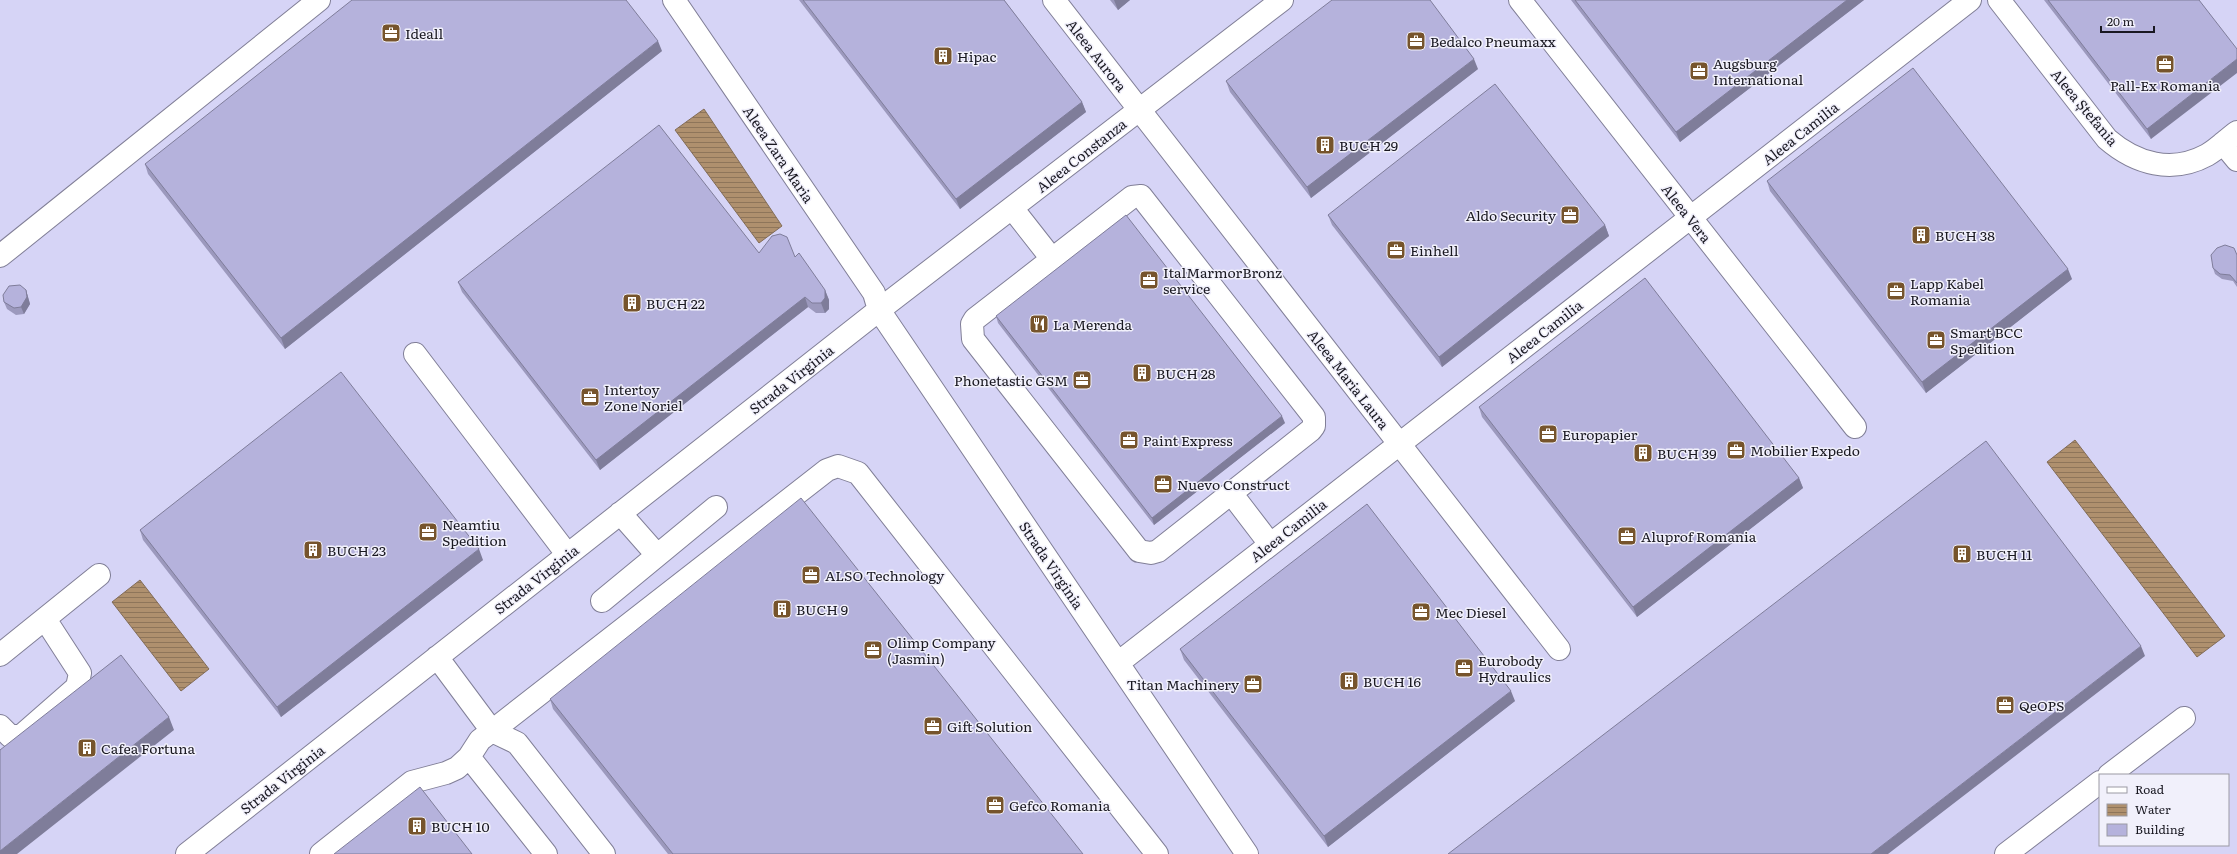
<svg xmlns="http://www.w3.org/2000/svg" width="2237" height="854" font-family="Literata,serif">
<style>
.built{fill:#d6d4f6;fill-rule:evenodd}
.water{fill:url(#water-rules);stroke:#826c57}
.lines{fill:none;stroke-linecap:round;stroke-linejoin:round}
.minor-casing{stroke:#817f97;stroke-width:24}
.minor{stroke:#fff;stroke-width:22}
.wall{fill:#9c99bd}
.shaded-wall{fill:#7f7d9a}
.building{fill:#b5b2dc;stroke:#7f7d9a}
.labels{text-anchor:middle;dominant-baseline:central;stroke-width:3;stroke-linejoin:round;paint-order:stroke}
.poi-label{font-size:14px;fill:#191821;stroke:#f1f0fb;text-anchor:start}
.street-label{font-size:14px;fill:#191821;stroke:#f1f0fb}
</style>
<defs>
<pattern id="water-rules" width="6" height="5" patternUnits="userSpaceOnUse"><rect width="6" height="5" fill="#af906e"/><path d="M0 2.5h6" fill="none" stroke="#8e755a"/></pattern>
</defs>
<rect width="100%" height="100%" fill="#e3e1fc"/>
<path class="built" d="M 0,0 L 2237,0 L 2237,854 L 0,854 ZM 2100,775 L 2228,775 L 2228,845 L 2100,845 Z"/>
<path class="water" d="M 704,109 L 782,226 L 759,243 L 675,130 Z
M 2075,440 L 2225,636 L 2197,657 L 2047,462 Z
M 140,580 L 209,669 L 181,691 L 112,602 Z"/>
<g class="lines">
<g class="minor-casing">
<path id="minor" d="M 674,0 L 874,293 L 879,310 L 1247,854
M 1054,0 L 1559,649
M 1520,0 L 1855,427
M 1999,0 L 2107,139 C 2136,164 2172,174 2207,155 C 2218,149 2227,139 2237,132
M 2223,143 L 2237,160
M 1141,196 L 1314,417 L 1314,426 L 1311,430 L 1158,551 L 1151,553 L 1139,551 L 973,339 L 972,324 L 975,319 L 1132,197 Z
M 1012,208 L 1052,259
M 0,256 L 319,0
M 415,354 L 567,554
M 1231,493 L 1270,544
M 620,513 L 657,555
M 602,601 L 716,507
M 0,655 L 99,575
M 437,657 L 492,731 L 517,743 L 604,854
M 1118,663 L 1970,0
M 0,726 L 10,736 L 21,736 L 77,687 L 80,673 L 45,619
M 469,757 L 546,854
M 2109,775 L 2184,718
M 187,854 L 879,310 L 1282,0
M 321,854 L 412,782 L 446,773 L 457,768 L 469,757 L 480,740 L 492,731 L 827,470 L 838,466 L 858,473 L 1157,854
M 2006,854 L 2100,782"/>
</g>
<use href="#minor" class="minor"/>
</g>
<path class="wall" d="M 799,0 L 1004,0 L 1082,102 L 1086,112 L 960,209 Z
M 1110,0 L 1130,0 L 1118,10 Z
M 1571,0 L 1864,0 L 1680,142 Z
M 2044,0 L 2199,0 L 2151,139 Z
M 662,51 L 285,349 L 148,174 L 145,164 Z
M 1478,69 L 1311,198 L 1230,92 L 1226,81 Z
M 1767,181 L 2072,279 L 1926,393 L 1770,191 Z
M 1328,215 L 1605,225 L 1609,236 L 1442,367 L 1332,225 Z
M 759,253 L 795,257 L 825,290 L 829,300 L 829,309 L 825,313 L 816,313 L 808,307 L 600,470 L 462,292 L 458,282 Z
M 2237,255 L 2237,287 L 2233,281 L 2222,279 L 2215,274 L 2213,268 Z
M 26,290 L 30,304 L 24,314 L 16,315 L 7,309 L 4,302 Z
M 996,316 L 1285,423 L 1154,525 L 998,323 Z
M 1479,407 L 1799,478 L 1803,488 L 1637,617 L 1482,417 Z
M 140,530 L 483,560 L 281,717 L 143,540 Z
M 1180,649 L 1515,701 L 1328,847 L 1184,660 Z
M 550,699 L 1083,854 L 668,854 L 553,709 Z"/>
<path class="shaded-wall" d="M 1114,0 L 1130,0 L 1118,10 Z
M 1847,0 L 1864,0 L 1680,142 L 1676,132 Z
M 658,41 L 662,51 L 285,349 L 281,338 Z
M 1474,59 L 1478,69 L 1311,198 L 1307,187 Z
M 2237,59 L 2237,73 L 2151,139 L 2147,129 Z
M 1082,102 L 1086,112 L 960,209 L 956,199 Z
M 1605,225 L 1609,236 L 1442,367 L 1439,357 Z
M 2068,269 L 2072,279 L 1926,393 L 1922,382 Z
M 26,290 L 30,304 L 24,314 L 21,307 Z
M 825,290 L 829,300 L 829,309 L 825,313 L 821,303 Z
M 805,297 L 808,307 L 600,470 L 596,460 Z
M 1282,416 L 1285,423 L 1154,525 L 1152,518 Z
M 1799,478 L 1803,488 L 1637,617 L 1633,607 Z
M 479,549 L 483,560 L 281,717 L 277,707 Z
M 2141,646 L 2145,656 L 1888,854 L 1871,854 Z
M 1511,691 L 1515,701 L 1328,847 L 1324,836 Z
M 169,717 L 174,730 L 17,854 L 0,854 L 0,851 Z"/>
<path class="building" d="M 352,0 L 626,0 L 658,41 L 281,338 L 145,164 Z
M 803,0 L 1004,0 L 1082,102 L 956,199 Z
M 1332,0 L 1430,0 L 1474,59 L 1307,187 L 1226,81 Z
M 1575,0 L 1847,0 L 1676,132 Z
M 2048,0 L 2199,0 L 2237,49 L 2237,59 L 2147,129 Z
M 1913,68 L 2068,269 L 1922,382 L 1767,181 Z
M 1495,84 L 1605,225 L 1439,357 L 1328,215 Z
M 659,125 L 759,253 L 772,236 L 780,234 L 787,237 L 795,257 L 799,253 L 825,290 L 825,298 L 821,303 L 812,303 L 805,297 L 596,460 L 458,282 Z
M 1126,215 L 1282,416 L 1152,518 L 996,316 Z
M 2225,245 L 2234,248 L 2237,255 L 2237,283 L 2230,275 L 2220,274 L 2213,268 L 2211,255 L 2217,248 Z
M 1645,278 L 1799,478 L 1633,607 L 1479,407 Z
M 20,285 L 26,290 L 27,297 L 21,307 L 14,308 L 4,302 L 3,295 L 9,286 Z
M 341,372 L 479,549 L 277,707 L 140,530 Z
M 1986,441 L 2141,646 L 1871,854 L 1448,854 Z
M 801,498 L 1083,854 L 673,854 L 550,699 Z
M 1367,504 L 1511,691 L 1324,836 L 1180,649 Z
M 121,655 L 169,717 L 0,851 L 0,750 Z
M 420,787 L 472,854 L 334,854 Z"/>
<defs>
<g id="office-square" transform="scale(1)"><rect x="-9" y="-9" width="18" height="18" rx="4" fill="#76542c" stroke="#f1f0fb"/><path d="M-6-3h4V-5.5h4V-3h4V5H-6ZM-1-4.5V-3h2v-1.5ZM-6 0V1H6V0Z" fill="#fff"/></g>
<g id="building-square" transform="scale(1)"><rect x="-9" y="-9" width="18" height="18" rx="4" fill="#76542c" stroke="#f1f0fb"/><path d="M-4-6H4V6H1V3H-1V6H-4ZM-2.5-4.3h1.7v1.8h-1.7ZM.8-4.3h1.7v1.8H.8ZM-2.5-1h1.7V.8h-1.7ZM.8-1h1.7V.8H.8Z" fill="#fff"/></g>
<g id="restaurant-square" transform="scale(1)"><rect x="-9" y="-9" width="18" height="18" rx="4" fill="#76542c" stroke="#f1f0fb"/><path d="M-5-6h1v4h1v-4h1v4h1v-4h1v5L-1.5 .5V6h-2V.5L-5-1ZM5-6V6H3V1.5H1.5Q1.5-4 5-6Z" fill="#fff"/></g>
</defs>
<g fill-rule="evenodd">
<use href="#office-square" x="391" y="33"/>
<use href="#office-square" x="1416" y="41"/>
<use href="#building-square" x="943" y="56"/>
<use href="#office-square" x="2165" y="64"/>
<use href="#office-square" x="1699" y="71"/>
<use href="#building-square" x="1325" y="145"/>
<use href="#office-square" x="1570" y="215"/>
<use href="#building-square" x="1921" y="235"/>
<use href="#office-square" x="1396" y="250"/>
<use href="#office-square" x="1149" y="280"/>
<use href="#office-square" x="1896" y="291"/>
<use href="#building-square" x="632" y="303"/>
<use href="#restaurant-square" x="1039" y="324"/>
<use href="#office-square" x="1936" y="340"/>
<use href="#building-square" x="1142" y="373"/>
<use href="#office-square" x="1082" y="380"/>
<use href="#office-square" x="590" y="397"/>
<use href="#office-square" x="1548" y="434"/>
<use href="#office-square" x="1129" y="440"/>
<use href="#office-square" x="1736" y="450"/>
<use href="#building-square" x="1643" y="453"/>
<use href="#office-square" x="1163" y="484"/>
<use href="#office-square" x="428" y="532"/>
<use href="#office-square" x="1627" y="536"/>
<use href="#building-square" x="313" y="550"/>
<use href="#building-square" x="1962" y="554"/>
<use href="#office-square" x="811" y="575"/>
<use href="#building-square" x="782" y="609"/>
<use href="#office-square" x="1421" y="612"/>
<use href="#office-square" x="873" y="650"/>
<use href="#office-square" x="1464" y="668"/>
<use href="#building-square" x="1349" y="681"/>
<use href="#office-square" x="1253" y="684"/>
<use href="#office-square" x="2005" y="705"/>
<use href="#office-square" x="933" y="726"/>
<use href="#building-square" x="87" y="748"/>
<use href="#office-square" x="995" y="805"/>
<use href="#building-square" x="417" y="826"/>
</g>
<g class="labels">
<g class="poi-label">
<text x="405" y="33">Ideall</text>
<text x="1430" y="41">Bedalco Pneumaxx</text>
<text x="957" y="56">Hipac</text>
<text x="1713" y="63">Augsburg<tspan x="1713" dy="16">International</tspan></text>
<text x="2165" y="85" text-anchor="middle">Pall-Ex Romania</text>
<text x="1339" y="145">BUCH 29</text>
<text x="1556" y="215" text-anchor="end">Aldo Security</text>
<text x="1935" y="235">BUCH 38</text>
<text x="1410" y="250">Einhell</text>
<text x="1163" y="272">ItalMarmorBronz<tspan x="1163" dy="16">service</tspan></text>
<text x="1910" y="283">Lapp Kabel<tspan x="1910" dy="16">Romania</tspan></text>
<text x="646" y="303">BUCH 22</text>
<text x="1053" y="324">La Merenda</text>
<text x="1950" y="332">Smart BCC<tspan x="1950" dy="16">Spedition</tspan></text>
<text x="1156" y="373">BUCH 28</text>
<text x="1068" y="380" text-anchor="end">Phonetastic GSM</text>
<text x="604" y="389">Intertoy<tspan x="604" dy="16">Zone Noriel</tspan></text>
<text x="1562" y="434">Europapier</text>
<text x="1143" y="440">Paint Express</text>
<text x="1750" y="450">Mobilier Expedo</text>
<text x="1657" y="453">BUCH 39</text>
<text x="1177" y="484">Nuevo Construct</text>
<text x="442" y="524">Neamtiu<tspan x="442" dy="16">Spedition</tspan></text>
<text x="1641" y="536">Aluprof Romania</text>
<text x="327" y="550">BUCH 23</text>
<text x="1976" y="554">BUCH 11</text>
<text x="825" y="575">ALSO Technology</text>
<text x="796" y="609">BUCH 9</text>
<text x="1435" y="612">Mec Diesel</text>
<text x="887" y="642">Olimp Company<tspan x="887" dy="16">(Jasmin)</tspan></text>
<text x="1478" y="660">Eurobody<tspan x="1478" dy="16">Hydraulics</tspan></text>
<text x="1363" y="681">BUCH 16</text>
<text x="1239" y="684" text-anchor="end">Titan Machinery</text>
<text x="2019" y="705">QeOPS</text>
<text x="947" y="726">Gift Solution</text>
<text x="101" y="748">Cafea Fortuna</text>
<text x="1009" y="805">Gefco Romania</text>
<text x="431" y="826">BUCH 10</text>
</g>
<g class="street-label">
<text transform="translate(1097 55) rotate(52)">Aleea Aurora</text>
<text transform="translate(2085 107) rotate(50)">Aleea Ștefania</text>
<text transform="translate(1800 133) rotate(-38)">Aleea Camilia</text>
<text transform="translate(779 154) rotate(56)">Aleea Zara Maria</text>
<text transform="translate(1081 155) rotate(-38)">Aleea Constanza</text>
<text transform="translate(1687 213) rotate(52)">Aleea Vera</text>
<text transform="translate(1544 331) rotate(-38)">Aleea Camilia</text>
<text transform="translate(791 379) rotate(-38)">Strada Virginia</text>
<text transform="translate(1349 379) rotate(52)">Aleea Maria Laura</text>
<text transform="translate(1288 530) rotate(-38)">Aleea Camilia</text>
<text transform="translate(1052 565) rotate(56)">Strada Virginia</text>
<text transform="translate(536 579) rotate(-38)">Strada Virginia</text>
<text transform="translate(282 779) rotate(-38)">Strada Virginia</text>
</g>
</g>
<rect x="2099" y="774" width="130" height="72" fill="#f1f0fb" stroke="#9b9aa4"/>
<rect x="2107" y="787" width="20" height="6" fill="#ffffff" stroke="#9b9aa4"/>
<text x="2135" y="794" font-size="12" fill="#191821">Road</text>
<rect x="2107" y="804" width="20" height="12" fill="url(#water-rules)" stroke="#9b9aa4"/>
<text x="2135" y="814" font-size="12" fill="#191821">Water</text>
<rect x="2107" y="824" width="20" height="12" fill="#b5b2dc" stroke="#9b9aa4"/>
<text x="2135" y="834" font-size="12" fill="#191821">Building</text>
<path d="M2101 26v6h53v-6" fill="none" stroke="#191821" stroke-width="2"/>
<text x="2107" y="26" font-size="12" fill="#191821" stroke="#f1f0fb" stroke-width="3" paint-order="stroke">20 m</text>
</svg>
